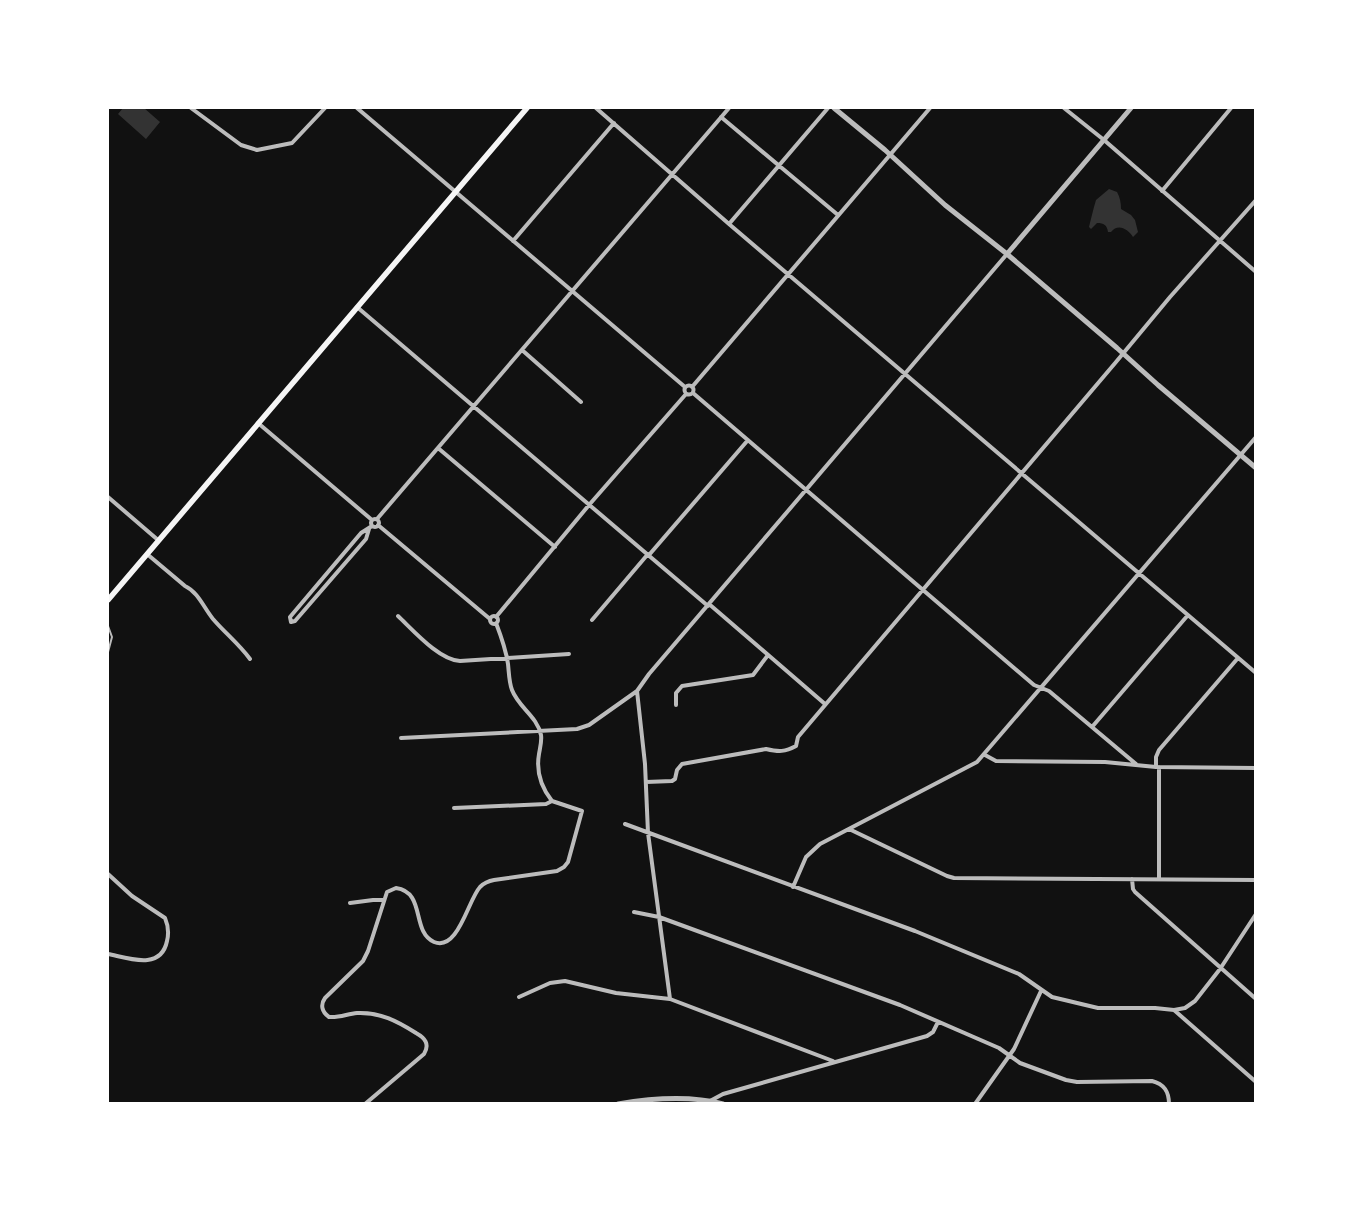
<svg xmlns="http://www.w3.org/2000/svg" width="1363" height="1211" font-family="'Roboto Condensed',sans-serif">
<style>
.water{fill:#333}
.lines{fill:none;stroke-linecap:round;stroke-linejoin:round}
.service{stroke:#bcbcbc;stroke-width:2}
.minor{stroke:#bcbcbc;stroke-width:4}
.tertiary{stroke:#bcbcbc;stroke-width:5}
.secondary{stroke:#f5f5f5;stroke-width:5.5}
</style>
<rect width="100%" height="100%" fill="#111"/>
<path class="water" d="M 123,108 L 144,108 L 160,122 L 146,139 L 118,114 Z
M 1109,189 L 1117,192 C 1120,197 1121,203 1121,209 L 1131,215 L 1135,220 L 1138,232 L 1133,237 C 1128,229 1118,223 1111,232 L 1108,232 C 1107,225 1104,223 1097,223 L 1091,229 L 1089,227 C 1091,219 1093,210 1096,200 Z"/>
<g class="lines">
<path class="service" d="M 108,626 L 112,637 L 108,652"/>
<path class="minor" d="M 191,108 L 241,145 L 257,150 L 292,143 L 325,108
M 357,108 L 685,387
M 596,108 L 729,224 L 1256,673
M 1064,108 L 1104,140 L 1256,272
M 721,117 L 838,215
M 1162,191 L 1231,108
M 729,224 L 828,108
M 513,241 L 614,123
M 357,307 L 708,606
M 522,350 L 581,402
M684.5 390a4.5 4.5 0 1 1 9 0a4.5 4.5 0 1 1-9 0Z
M 692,387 L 930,108
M 693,393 L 1034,685 L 1049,691 L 1136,764
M 258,423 L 372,520
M 438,448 L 555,547
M 108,497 L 158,540
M 377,519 L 729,108
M371 523a4 4 0 1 1 8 0a4 4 0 1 1-8 0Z
M 378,525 L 490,619
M 369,529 L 366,539 L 295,621 L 291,622 L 290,617 L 361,533 L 372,526
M 147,554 L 185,586 C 198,592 204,608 213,619 C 225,633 239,644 250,659
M 649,555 L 748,440
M 709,604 L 825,704
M 398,616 C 413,630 439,660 460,661 L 569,654
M490 620a4 4 0 1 1 8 0a4 4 0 1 1-8 0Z
M 496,617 L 589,505 L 686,394
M 592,620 L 648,554
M 496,623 C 501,636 506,650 508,664 C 509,673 509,682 512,690 C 519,708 537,716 541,735 C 542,741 540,748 539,754 C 536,771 541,787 552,801
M 637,691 L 645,764 L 648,833 L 670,999
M 676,705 L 676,693 L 682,686 L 753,675 L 768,655
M 1092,727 L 1188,615
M 401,738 L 577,729 L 589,725 L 637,691 L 649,674 L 1007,254
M 985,755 L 996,761 L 1105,762 L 1156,767 L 1256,768
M 1156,767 L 1156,757 L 1159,750 L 1238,658
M 1159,767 L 1159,879
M 646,782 L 672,781 L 675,779 L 677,770 L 682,764 L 766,749 C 779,752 785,752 796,746 L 798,737 L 1116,362 L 1170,297 L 1256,200
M 625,824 L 915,931 L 1019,974 L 1052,997 L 1098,1008 L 1155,1008 L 1174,1010 L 1256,1082
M 849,829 L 947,876 L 954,878 L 1256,880
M 108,874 L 132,896 L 165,918 C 168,925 169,933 167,941 C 161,971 128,958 108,954
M 1132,879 L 1133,889 L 1135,892 L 1256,999
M 793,887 L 806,857 L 820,844 L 977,762 L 1256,437
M 350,903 L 373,900 L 383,900
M 634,912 L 659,917 L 900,1005 L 999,1048 L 1020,1063 L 1066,1080 L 1077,1082 L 1152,1081 C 1164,1084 1169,1091 1169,1104
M 519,997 L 550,983 L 565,981 L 616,993 L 670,999 L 833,1061
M 1174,1010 L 1185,1008 L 1195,1001 L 1220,969 L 1256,914
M 710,1101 L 723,1094 L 927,1036 L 933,1032 L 938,1022
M 365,1104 L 424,1054 C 430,1044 425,1038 416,1033 C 397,1021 380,1012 357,1013 C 347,1014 339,1018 329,1017 C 322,1012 320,1005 325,998 L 363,961 L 368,951 L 387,892 L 396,888 C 426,892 411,932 434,942 C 458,952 468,900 480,887 C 484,883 488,881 494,880 L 557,871 L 564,867 L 568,862 L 582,811 L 552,801 L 546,804 L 454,808
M 975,1104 L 1014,1049 L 1041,991"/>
<path class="tertiary" d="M 834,108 L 885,150 L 945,205 L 1007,254 L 1117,348 L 1158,385 L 1256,468
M 1007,254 L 1131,108
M 618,1104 C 653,1098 689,1095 723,1104"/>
<path class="secondary" d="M 108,600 L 527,108"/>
</g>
<rect width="1363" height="1211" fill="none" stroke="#ffffff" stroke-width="218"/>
</svg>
